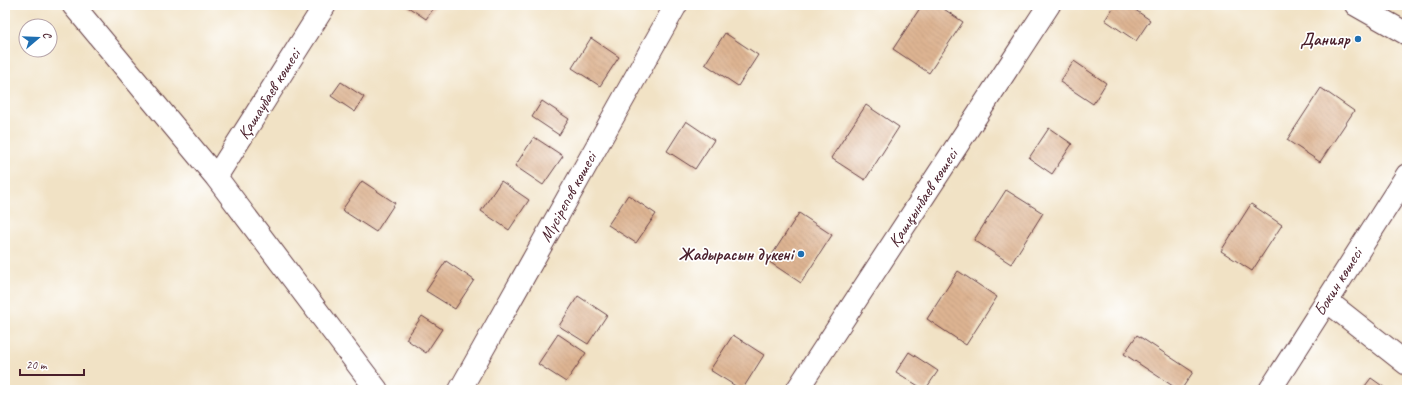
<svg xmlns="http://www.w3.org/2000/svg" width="1412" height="395" font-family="Caveat,sans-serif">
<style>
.building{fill:url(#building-back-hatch)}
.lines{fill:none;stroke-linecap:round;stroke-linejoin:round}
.minor-casing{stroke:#633c42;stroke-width:24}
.minor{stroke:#fff;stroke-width:22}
.poi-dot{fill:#1f6fb2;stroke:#fff;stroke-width:1.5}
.labels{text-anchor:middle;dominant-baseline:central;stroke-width:3.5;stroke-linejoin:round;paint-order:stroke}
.poi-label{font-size:17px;font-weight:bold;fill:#4a1f2b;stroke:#fff;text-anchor:end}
.street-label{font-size:17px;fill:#4a1f2b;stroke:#fff}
</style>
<defs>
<pattern id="building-back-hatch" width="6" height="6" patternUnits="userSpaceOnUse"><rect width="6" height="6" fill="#ddb492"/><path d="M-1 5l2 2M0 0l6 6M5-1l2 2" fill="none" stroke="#bf9a7e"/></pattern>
</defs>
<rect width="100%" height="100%" fill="#fff"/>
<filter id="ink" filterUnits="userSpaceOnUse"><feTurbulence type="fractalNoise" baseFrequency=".025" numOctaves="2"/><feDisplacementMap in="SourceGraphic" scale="8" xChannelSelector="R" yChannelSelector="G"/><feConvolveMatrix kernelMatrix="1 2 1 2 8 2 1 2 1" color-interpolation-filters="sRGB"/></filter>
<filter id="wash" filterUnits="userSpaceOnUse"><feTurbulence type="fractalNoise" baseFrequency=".012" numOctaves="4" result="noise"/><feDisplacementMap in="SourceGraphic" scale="16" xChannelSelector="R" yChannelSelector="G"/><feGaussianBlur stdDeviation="0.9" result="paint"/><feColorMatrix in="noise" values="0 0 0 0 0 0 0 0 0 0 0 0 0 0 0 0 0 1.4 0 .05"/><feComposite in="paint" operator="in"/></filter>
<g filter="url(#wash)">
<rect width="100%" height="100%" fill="#f1e2c5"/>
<g id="blocks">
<path class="building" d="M 405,5 L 436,5 L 426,19 Z
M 922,5 L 938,5 L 963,22 L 929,73 L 893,49 Z
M 1115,5 L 1128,5 L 1150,20 L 1136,41 L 1105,20 Z
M 725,33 L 758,55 L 738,86 L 705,64 Z
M 591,38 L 619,57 L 600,86 L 572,68 Z
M 1074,61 L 1106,83 L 1093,104 L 1060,82 Z
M 341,82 L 364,97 L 355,112 L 331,96 Z
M 1321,88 L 1354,111 L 1320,162 L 1287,140 Z
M 542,101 L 569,119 L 559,135 L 532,117 Z
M 866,105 L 899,127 L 865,180 L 831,158 Z
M 686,121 L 714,140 L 695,169 L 667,151 Z
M 1049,128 L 1072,144 L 1052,174 L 1029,158 Z
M 534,137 L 563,156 L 543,185 L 515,166 Z
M 362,181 L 395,203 L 376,232 L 342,210 Z
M 501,181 L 529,200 L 509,230 L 481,211 Z
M 1006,190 L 1043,213 L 1011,264 L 974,240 Z
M 628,195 L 656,214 L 636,243 L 608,225 Z
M 1251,204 L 1282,225 L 1252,271 L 1221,251 Z
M 799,213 L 832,235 L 801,283 L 768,261 Z
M 446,261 L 474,280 L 455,309 L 426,291 Z
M 958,271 L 997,297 L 966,345 L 927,319 Z
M 578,296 L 607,315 L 588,344 L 559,326 Z
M 422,316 L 442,329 L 426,353 L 406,339 Z
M 558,334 L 586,353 L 566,382 L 538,364 Z
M 733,335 L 764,355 L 742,390 L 710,370 Z
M 1137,335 L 1193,372 L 1181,390 L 1179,390 L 1124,354 Z
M 909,352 L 938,371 L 925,390 L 896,372 Z
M 1371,378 L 1388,390 L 1362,390 Z"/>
</g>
</g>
<g filter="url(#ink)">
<use href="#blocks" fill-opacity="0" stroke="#633c42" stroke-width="1"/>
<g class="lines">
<g class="minor-casing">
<path id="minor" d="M 73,5 L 216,177
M 325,5 L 216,177 L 377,390
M 1356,5 L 1407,34
M 1327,301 L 1407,364
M 460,390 L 676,5
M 797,390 L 1049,5
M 1270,390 L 1407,175"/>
</g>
<use href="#minor" class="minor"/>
</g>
</g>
<g class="poi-dot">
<circle cx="1358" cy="39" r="4"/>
<circle cx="801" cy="254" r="4"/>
</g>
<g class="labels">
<g class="poi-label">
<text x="1350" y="39">Данияр</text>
<text x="793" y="254">Жадырасын дүкені</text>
</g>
<g class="street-label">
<text transform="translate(269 94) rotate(-58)">Қашаубаев көшесі</text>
<text transform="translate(568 197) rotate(-61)">Мүсірепов көшесі</text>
<text transform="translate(923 198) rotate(-57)">Қашқынбаев көшесі</text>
<text transform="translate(1338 282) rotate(-58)">Бокин көшесі</text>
</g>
</g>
<rect width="1412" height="395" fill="none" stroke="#fff" stroke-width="20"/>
<g transform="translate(38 38) rotate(71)"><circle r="19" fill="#ffffff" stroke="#b7a5aa"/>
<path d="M0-3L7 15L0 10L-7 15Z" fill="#1f6fb2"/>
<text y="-6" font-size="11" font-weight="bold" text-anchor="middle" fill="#4a1f2b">С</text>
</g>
<path d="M20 369v6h64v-6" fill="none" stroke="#4a1f2b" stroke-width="2"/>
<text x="26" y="369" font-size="12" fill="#4a1f2b" stroke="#ffffff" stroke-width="3" paint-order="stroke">20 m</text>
</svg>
